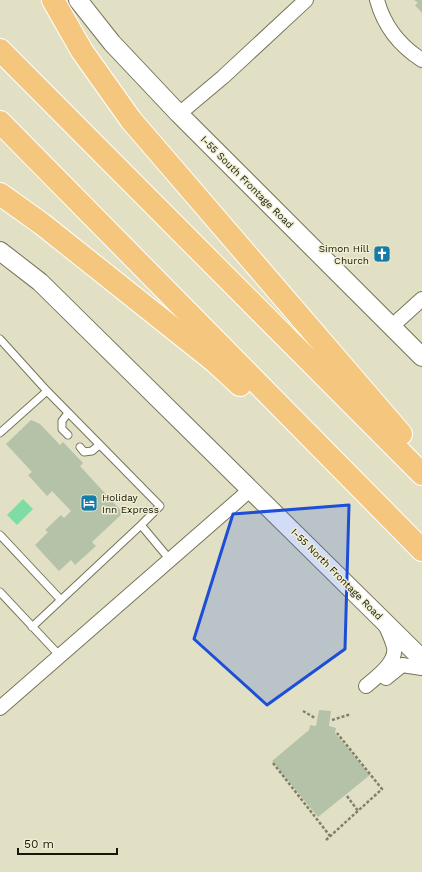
<svg xmlns="http://www.w3.org/2000/svg" width="422" height="872" font-family="'Work Sans',sans-serif">
<style>
.water{fill:#7fdca4}
.building{fill:#b4c2a8}
.lines{fill:none;stroke-linecap:round;stroke-linejoin:round}
.service-casing{stroke:#76745a;stroke-width:9}
.minor-casing{stroke:#76745a;stroke-width:16}
.tertiary-casing{stroke:#76745a;stroke-width:20}
.motorway-casing{stroke:#fff;stroke-width:24}
.path{stroke:#81806c;stroke-width:2.5;stroke-dasharray:3 2;stroke-linecap:butt}
.service{stroke:#fff;stroke-width:7}
.minor{stroke:#fff;stroke-width:14}
.tertiary{stroke:#fff;stroke-width:18}
.motorway{stroke:#f5c77e;stroke-width:22}
.marked{fill:#1d4ed8;fill-opacity:0.2;stroke:#1d4ed8;stroke-width:3;stroke-linejoin:round}
.labels{text-anchor:middle;dominant-baseline:central;stroke-width:3;stroke-linejoin:round;paint-order:stroke}
.street-label{font-size:10px;fill:#16160b;stroke:#efedd0}
.poi-label{font-size:10px;fill:#16160b;stroke:#efedd0;text-anchor:end}
</style>
<rect width="100%" height="100%" fill="#e2e0c4"/>
<path class="water" d="M 23,499 L 33,509 L 17,525 L 7,515 Z"/>
<path class="building" d="M 414,0 L 422,0 L 422,13 L 415,5 L 418,3 Z
M 31,420 L 40,424 L 60,445 L 63,442 L 83,463 L 80,466 L 123,513 L 92,542 L 96,546 L 75,565 L 71,560 L 59,571 L 35,545 L 48,532 L 45,530 L 61,515 L 64,518 L 71,511 L 52,491 L 47,496 L 28,475 L 32,472 L 6,444 Z
M 319,710 L 331,711 L 329,726 L 336,728 L 335,733 L 370,775 L 318,817 L 272,761 L 309,730 L 310,725 L 316,726 Z"/>
<g class="lines">
<g class="service-casing">
<path id="service" d="M 0,339 L 47,391
M 0,433 L 47,391 L 160,506 L 141,525 L 171,561
M 68,435 L 62,429 L 62,421 L 68,413
M 80,447 L 84,452 L 92,451 L 99,445
M 0,535 L 61,600
M 0,592 L 60,656
M 32,627 L 141,525"/>
</g>
<g class="minor-casing">
<path id="minor" d="M 377,0 C 384,26 400,46 422,60
M 179,114 L 223,77 L 306,0
M 391,327 L 422,299
M 386,678 L 402,665 L 422,668
M 366,686 C 376,677 397,663 394,647 C 392,639 388,631 385,624
M 0,708 L 251,489"/>
</g>
<g class="tertiary-casing">
<path id="tertiary" d="M 78,0 L 112,43 L 179,114 L 422,357
M 0,251 L 40,282 L 422,659"/>
</g>
<g class="motorway-casing">
<path id="motorway" d="M 53,0 L 82,51 L 131,120 L 401,434
M 0,50 L 422,474
M 0,122 L 422,550
M 0,194 L 42,224 L 214,361 L 240,385"/>
</g>
<path class="path" d="M 303,711 L 315,718
M 332,720 L 351,714
M 273,763 L 330,836
M 347,796 L 358,811
M 326,840 L 382,789 L 337,733"/>
<use href="#service" class="service"/>
<use href="#minor" class="minor"/>
<use href="#tertiary" class="tertiary"/>
<use href="#motorway" class="motorway"/>
</g>
<path class="marked" d="M 349,505 L 345,649 L 267,705 L 194,639 L 233,514 Z"/>
<defs>
<g id="church-square" transform="scale(0.9)"><rect x="-9" y="-9" width="18" height="18" rx="4" fill="#177ba7" stroke="#efedd0"/><path d="M-1.2-6h2.4v3.5h3.3v2.4h-3.3V6h-2.4V-.1h-3.3v-2.4h3.3Z" fill="#fff"/></g>
<g id="hotel-square" transform="scale(0.9)"><rect x="-9" y="-9" width="18" height="18" rx="4" fill="#177ba7" stroke="#efedd0"/><path d="M-6-4.5h1.5V1H6V5H4.5V3h-9V5H-6ZM-4 0a1.8 1.8 0 1 1 3.6 0ZM.5 0V-2.5h3Q6-2.5 6 0Z" fill="#fff"/></g>
</defs>
<g fill-rule="evenodd">
<use href="#church-square" x="382" y="254"/>
<use href="#hotel-square" x="89" y="503"/>
</g>
<g class="labels">
<g class="street-label">
<text transform="translate(247 182) rotate(45)">I-55 South Frontage Road</text>
<text transform="translate(337 574) rotate(45)">I-55 North Frontage Road</text>
</g>
<g class="poi-label">
<text x="369" y="248">Simon Hill<tspan x="369" dy="12">Church</tspan></text>
<text x="102" y="497" text-anchor="start">Holiday<tspan x="102" dy="12">Inn Express</tspan></text>
</g>
</g>
<path d="M18 848v6h99v-6" fill="none" stroke="#16160b" stroke-width="2"/>
<text x="24" y="848" font-size="12" fill="#16160b" stroke="#efedd0" stroke-width="3" paint-order="stroke">50 m</text>
</svg>
